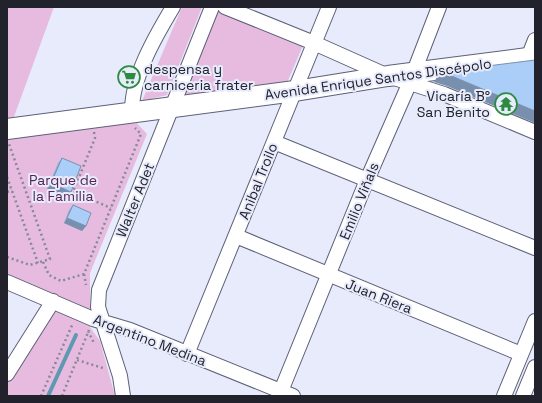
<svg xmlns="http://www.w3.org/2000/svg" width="542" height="403" font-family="'Space Grotesk',sans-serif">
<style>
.green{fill:#e7bbdf}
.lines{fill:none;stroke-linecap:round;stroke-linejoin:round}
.stream{stroke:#5f99b1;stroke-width:4}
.street-casing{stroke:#5d6077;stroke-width:16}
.secondary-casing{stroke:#5d6077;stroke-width:22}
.path{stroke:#878996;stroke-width:2.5;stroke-dasharray:2 3;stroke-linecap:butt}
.street{stroke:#fff;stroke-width:14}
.secondary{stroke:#fff;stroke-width:20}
.wall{fill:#93b1d6}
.shaded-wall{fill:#7890ae}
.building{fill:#abcef9;stroke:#7890ae}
.labels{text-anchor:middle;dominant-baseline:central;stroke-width:4;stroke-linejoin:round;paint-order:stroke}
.poi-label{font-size:14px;fill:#21222c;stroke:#e8ebfc;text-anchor:start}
.street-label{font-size:14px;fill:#21222c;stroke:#e8ebfc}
.park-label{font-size:14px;fill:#592452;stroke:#e8ebfc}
</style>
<rect width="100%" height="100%" fill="#e8ebfc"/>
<path class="green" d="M 7,7 L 54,7 L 7,136 Z
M 182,7 L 202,7 L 167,95 L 142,101 Z
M 216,7 L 304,43 L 287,83 L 181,95 Z
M 134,120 L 147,134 L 90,273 L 90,327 L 100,341 L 115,396 L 7,396 L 7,374 L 53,301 L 7,282 L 7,137 Z"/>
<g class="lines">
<path class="stream" d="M 48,396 L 76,335"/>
<g class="street-casing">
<path id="street" d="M 225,7 L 314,43 L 388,76 L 444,94 L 535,132
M 528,58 L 535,40
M 132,113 C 131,78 155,37 173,7
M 274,142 L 535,248
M 236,236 L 521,354
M 7,282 L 93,319 L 130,330 L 293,396
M 187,354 L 329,7
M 7,374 L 53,301
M 123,396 L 120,376 L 98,307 L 99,290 L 212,7
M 279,396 L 367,180 L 410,82 L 439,7
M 504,396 L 535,321
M 523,396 L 535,367"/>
</g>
<g class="secondary-casing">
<path id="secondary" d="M 7,129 L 295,91 L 388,76 L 535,57"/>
</g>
<path class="path" d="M 7,8 L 7,7
M 94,132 L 95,138 L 73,192 L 111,208
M 7,177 L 38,263
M 7,192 L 12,190
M 7,257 L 30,265 L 50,259 L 9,144
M 43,262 L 49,275 L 61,281 L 84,274 L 141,134 L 135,128
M 84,274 L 86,285
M 88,331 L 94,343
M 77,360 L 103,368
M 41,396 L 73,323
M 62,396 L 89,330"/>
<use href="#street" class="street"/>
<use href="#secondary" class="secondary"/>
</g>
<path class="wall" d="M 62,158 L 67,197 L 47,189 L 58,163 Z
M 73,205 L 86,226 L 82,231 L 64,223 L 69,210 Z"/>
<path class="shaded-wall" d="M 440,72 L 454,77 L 535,111 L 535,123 L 447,86 L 434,82 Z
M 51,183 L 71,192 L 67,197 L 47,189 Z
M 67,218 L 86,226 L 82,231 L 64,223 Z"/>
<path class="building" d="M 535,60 L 535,111 L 454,77 L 440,72 Z
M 62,158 L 81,166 L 71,192 L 51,183 Z
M 73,205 L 91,213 L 86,226 L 67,218 Z"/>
<defs>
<g id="supermarket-ring" transform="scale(1.15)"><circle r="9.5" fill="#e8ebfc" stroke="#2b8c40" stroke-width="1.5"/><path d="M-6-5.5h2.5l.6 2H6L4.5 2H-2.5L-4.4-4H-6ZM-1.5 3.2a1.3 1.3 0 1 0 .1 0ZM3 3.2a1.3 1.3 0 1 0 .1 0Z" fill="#2b8c40"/></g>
<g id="temple-ring" transform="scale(1.15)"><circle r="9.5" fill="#e8ebfc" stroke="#2b8c40" stroke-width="1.5"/><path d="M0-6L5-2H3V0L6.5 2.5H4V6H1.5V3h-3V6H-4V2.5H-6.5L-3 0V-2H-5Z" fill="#2b8c40"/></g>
</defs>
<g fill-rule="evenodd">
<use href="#supermarket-ring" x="129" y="77"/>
<use href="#temple-ring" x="506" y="104"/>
</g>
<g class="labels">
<g class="poi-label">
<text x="144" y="69">despensa y<tspan x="144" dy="16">carniceria frater</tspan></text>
<text x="490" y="96" text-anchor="end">Vicaría B°<tspan x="490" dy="16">San Benito</tspan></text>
</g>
<g class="street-label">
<text transform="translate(378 79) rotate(-8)">Avenida Enrique Santos Discépolo</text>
<text transform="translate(258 181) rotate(-68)">Anibal Troilo</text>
<text transform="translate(135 200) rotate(-68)">Walter Adet</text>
<text transform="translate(359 201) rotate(-68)">Emilio Viñals</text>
<text transform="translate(379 296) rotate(22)">Juan Riera</text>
<text transform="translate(150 340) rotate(21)">Argentino Medina</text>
</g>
<g class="park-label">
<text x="63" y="180">Parque de<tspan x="63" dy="16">la Familia</tspan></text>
</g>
</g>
<rect width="542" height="403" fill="none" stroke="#21222c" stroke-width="16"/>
</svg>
